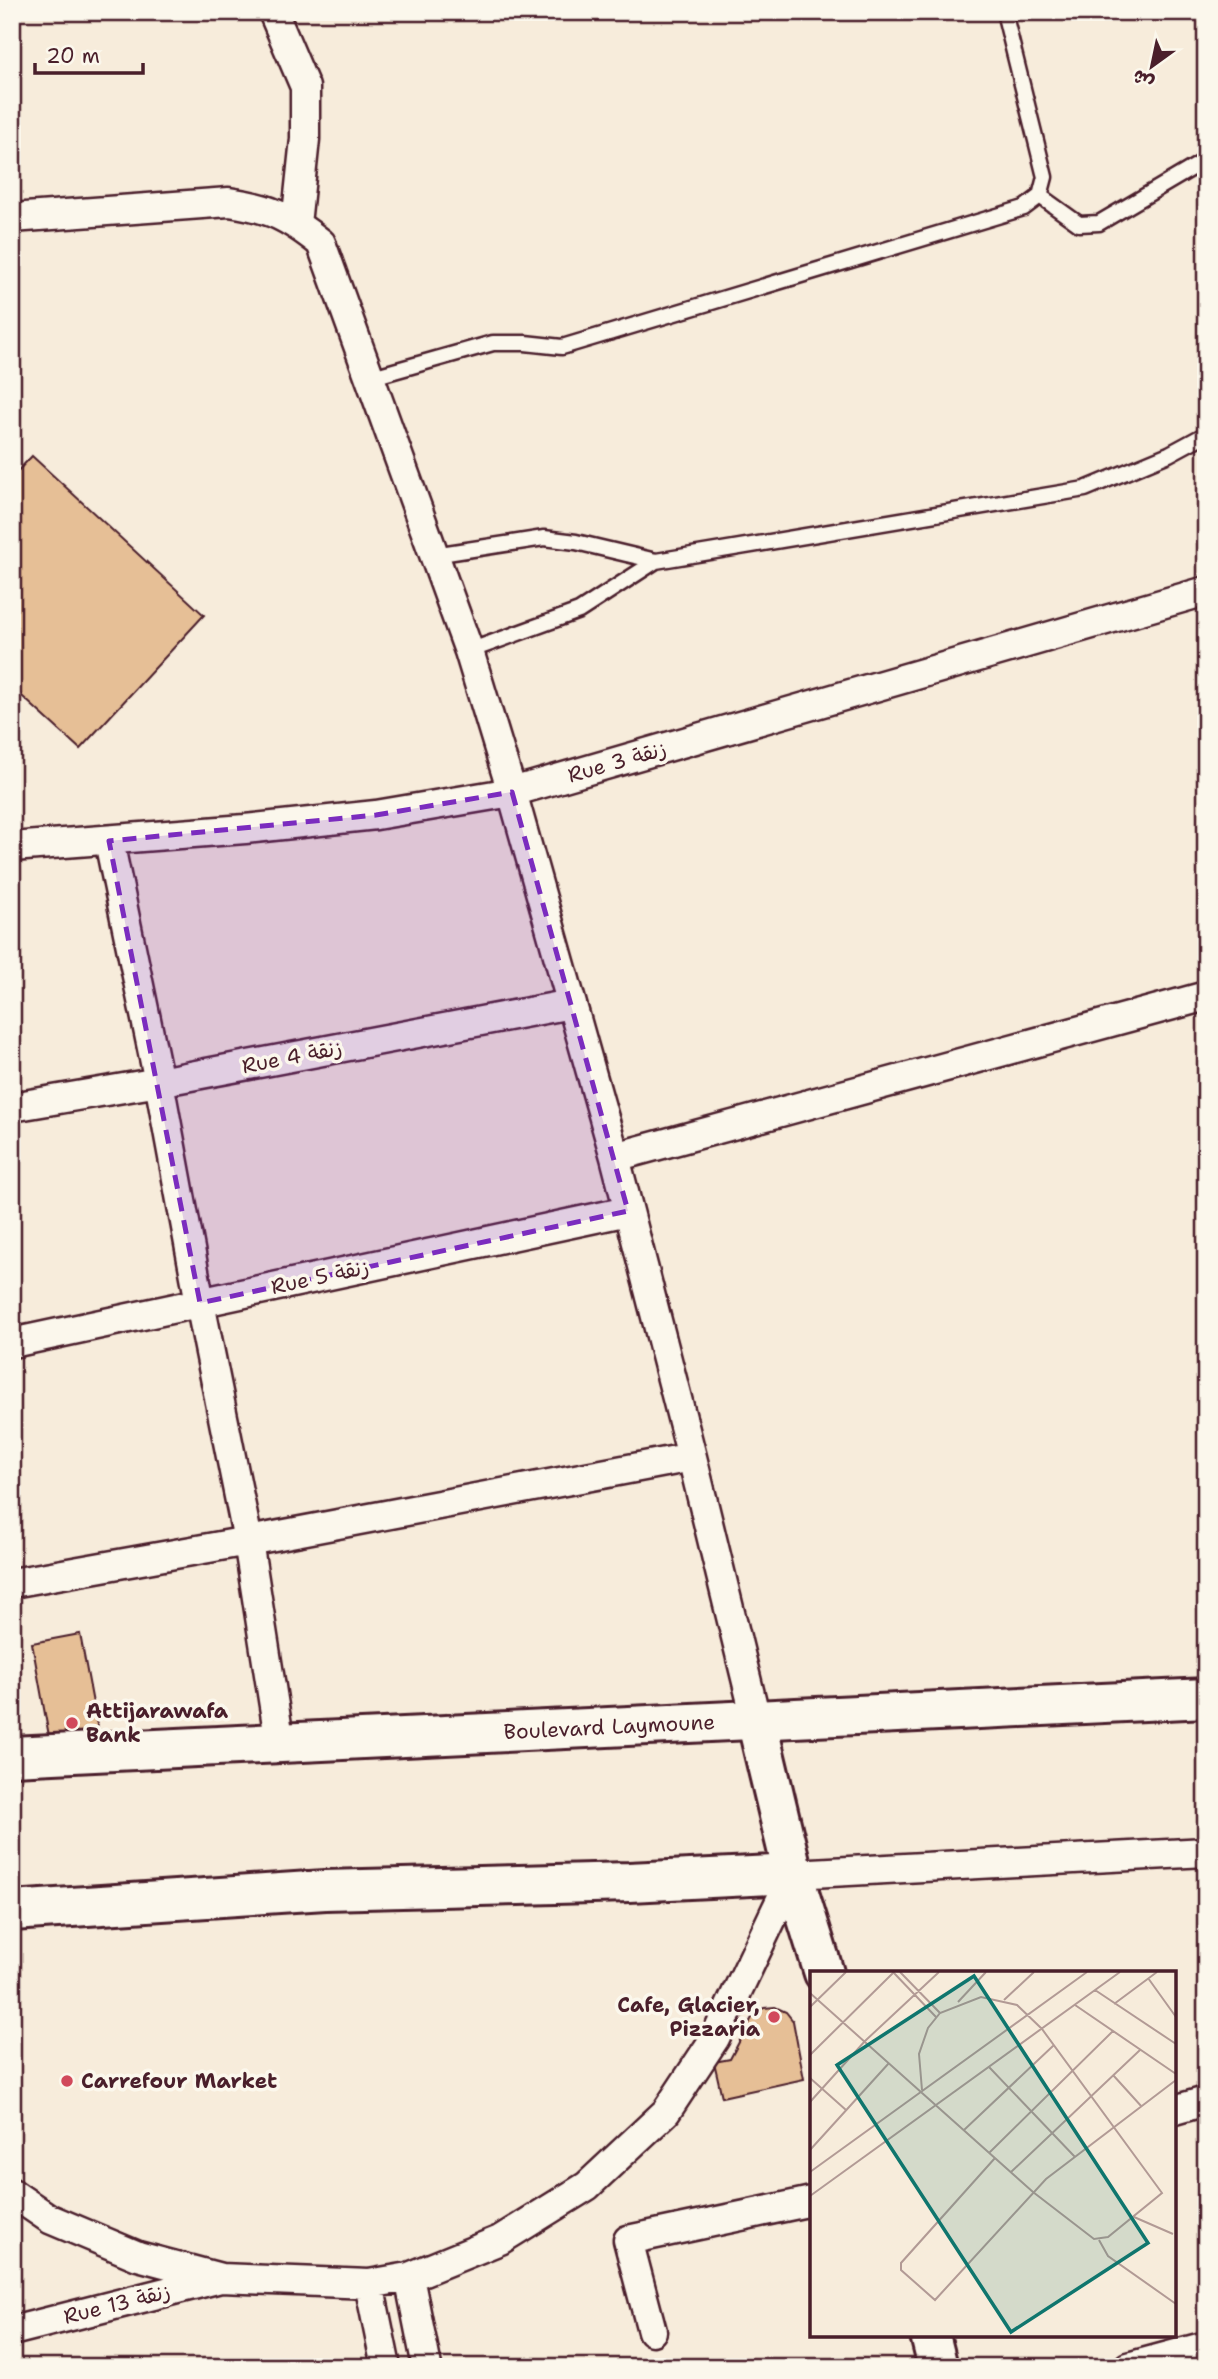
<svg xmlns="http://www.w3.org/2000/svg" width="1218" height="2379" font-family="'Shantell Sans','Playpen Sans Arabic',sans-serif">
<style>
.building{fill:#e6bf96;stroke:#4a1f2b;stroke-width:2}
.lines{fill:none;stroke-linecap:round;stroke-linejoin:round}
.lane-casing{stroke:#4a1f2b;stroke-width:19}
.street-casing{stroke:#4a1f2b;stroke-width:33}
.secondary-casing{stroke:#4a1f2b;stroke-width:44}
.lane{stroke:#fbf7ec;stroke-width:14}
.street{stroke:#fbf7ec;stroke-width:28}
.secondary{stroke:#fbf7ec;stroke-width:38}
.marked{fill:#7b2cbf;fill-opacity:0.2;stroke:#7b2cbf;stroke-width:5;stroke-dasharray:14 9;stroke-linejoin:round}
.poi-dot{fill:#d1495b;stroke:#fbf7ec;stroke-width:2.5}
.labels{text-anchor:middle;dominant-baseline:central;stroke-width:7;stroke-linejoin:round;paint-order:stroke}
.street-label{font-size:21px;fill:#4a1f2b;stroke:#fbf7ec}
.poi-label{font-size:21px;font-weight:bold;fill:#4a1f2b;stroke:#fbf7ec;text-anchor:start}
.inset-road{fill:none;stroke:#b29a95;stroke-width:2}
.view{fill:#0f766e;fill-opacity:0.15;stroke:#0f766e;stroke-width:3.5}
.inset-edge{fill:none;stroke:#4a1f2b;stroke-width:3.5}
</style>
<rect width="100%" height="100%" fill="#f7ecdb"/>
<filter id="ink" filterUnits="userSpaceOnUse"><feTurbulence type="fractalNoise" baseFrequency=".0143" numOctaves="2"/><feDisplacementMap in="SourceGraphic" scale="14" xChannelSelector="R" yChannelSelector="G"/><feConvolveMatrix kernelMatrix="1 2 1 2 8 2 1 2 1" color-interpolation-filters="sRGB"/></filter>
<g filter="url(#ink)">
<path class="building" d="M 32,456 L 204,615 L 80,749 L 12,687 L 12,477 Z
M 80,1634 L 98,1730 L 65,1736 L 65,1733 L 49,1736 L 32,1643 Z
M 775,2007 L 786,2012 L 793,2021 L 804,2079 L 722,2097 L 714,2062 L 730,2059 L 754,2014 L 764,2008 Z"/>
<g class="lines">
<g class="lane-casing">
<path id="lane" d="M 1040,196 L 1079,224 L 1099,223 L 1206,160
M 369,378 L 493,343 L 525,343 L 562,347 L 1024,208 L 1040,196 L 1045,177 L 1004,12
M 434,555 L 544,538 L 576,542 L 656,561 L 1085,489 L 1169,454 L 1206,434
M 469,651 L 579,611 L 656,561"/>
</g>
<g class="street-casing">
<path id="street" d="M 273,12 L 305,87 L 305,139 L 296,224
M 12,218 L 229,202 C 271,208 288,217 321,243 L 469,651 L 512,792 L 615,1157 L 692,1457 L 756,1719
M 109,841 L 159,1082 L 200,1303 L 248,1541 L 280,1744
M 12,847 L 245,829 L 376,815 L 512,792 L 1206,591
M 12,1107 L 159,1082 L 571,1004
M 615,1157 L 1206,996
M 12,1343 L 628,1211
M 12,1583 L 248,1541 L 692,1457
M 1174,2110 L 1206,2101
M 12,2193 L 50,2219 L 138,2256 L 221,2278 L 369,2284 L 409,2277 L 500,2240 L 587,2186 L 666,2112 L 715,2038 L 793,1874 L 1206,1852
M 409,2277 L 427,2367
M 369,2284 L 386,2367
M 12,2331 L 217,2279
M 652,2331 L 628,2240 L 812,2201
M 1128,2367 L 1206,2346"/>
</g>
<g class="secondary-casing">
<g id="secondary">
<path d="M 756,1719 L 793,1874 L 824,1973"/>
<path id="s1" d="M 12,1756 L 1206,1698"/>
<path d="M 12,1911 L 325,1890 L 629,1882 L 793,1874"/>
<path d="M 930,2335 L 938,2367"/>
</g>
</g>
<use href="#lane" class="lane"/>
<use href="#street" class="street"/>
<use href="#secondary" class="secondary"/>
</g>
</g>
<path class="marked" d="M 512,792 L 628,1211 L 200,1303 L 109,841 L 376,815 Z"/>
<g class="poi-dot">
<circle cx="72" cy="1723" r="7"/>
<circle cx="774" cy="2017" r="7"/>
<circle cx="67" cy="2081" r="7"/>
</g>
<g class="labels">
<g class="street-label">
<text transform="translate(617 762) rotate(-16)">Rue 3 زنقة</text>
<text transform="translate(292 1057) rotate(-11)">Rue 4 زنقة</text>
<text transform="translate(320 1277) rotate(-12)">Rue 5 زنقة</text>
<text stroke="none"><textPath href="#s1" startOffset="598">Boulevard Laymoune</textPath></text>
<text transform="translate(117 2304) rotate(-14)">Rue 13 زنقة</text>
</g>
<g class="poi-label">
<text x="86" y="1711">Attijarawafa<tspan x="86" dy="24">Bank</tspan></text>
<text x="760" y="2005" text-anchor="end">Cafe, Glacier,<tspan x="760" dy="24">Pizzaria</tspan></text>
<text x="81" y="2081">Carrefour Market</text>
</g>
</g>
<g transform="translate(810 1971)">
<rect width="366" height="366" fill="#f7ecdb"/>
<path class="inset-road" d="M 83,1 L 126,46M 90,1 L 130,42M 338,7 L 366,46M 285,19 L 366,73M 0,22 L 223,221 L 284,268 L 298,266 L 352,222 L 232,58 L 207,34 L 171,26 L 130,42 L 118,57 L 109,83 L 112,119M 194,29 L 224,1M 148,31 L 176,1M 304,33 L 347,1M 265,34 L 366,103M 0,36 L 36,1M 0,84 L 84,1M 179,96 L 265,186M 303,104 L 332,136M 0,107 L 36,139M 0,131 L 55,70 L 129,1M 154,159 L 244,74M 0,179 L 79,92M 179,182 L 303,60M 185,187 L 91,292 L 91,299 L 125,329 L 236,208 L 366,109M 0,201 L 277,1M 201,201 L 330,79M 0,225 L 310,1M 324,246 L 363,263M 289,269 L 298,285 L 366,333"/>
<path class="view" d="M 164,5 L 338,272 L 201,361 L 27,94 Z"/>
<rect width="366" height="366" class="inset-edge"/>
</g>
<rect width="1218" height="2379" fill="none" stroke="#fbf7ec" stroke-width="42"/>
<rect x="21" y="21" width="1176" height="2337" fill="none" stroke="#4a1f2b" stroke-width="2.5" filter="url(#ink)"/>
<g transform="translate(1152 66) rotate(213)" stroke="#fbf7ec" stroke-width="5" paint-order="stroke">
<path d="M0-5L12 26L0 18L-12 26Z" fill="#4a1f2b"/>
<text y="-10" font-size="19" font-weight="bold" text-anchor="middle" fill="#4a1f2b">ش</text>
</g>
<path d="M35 63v10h108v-10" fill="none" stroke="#4a1f2b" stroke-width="3.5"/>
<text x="46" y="63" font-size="21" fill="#4a1f2b" stroke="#fbf7ec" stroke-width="5" paint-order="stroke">20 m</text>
</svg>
